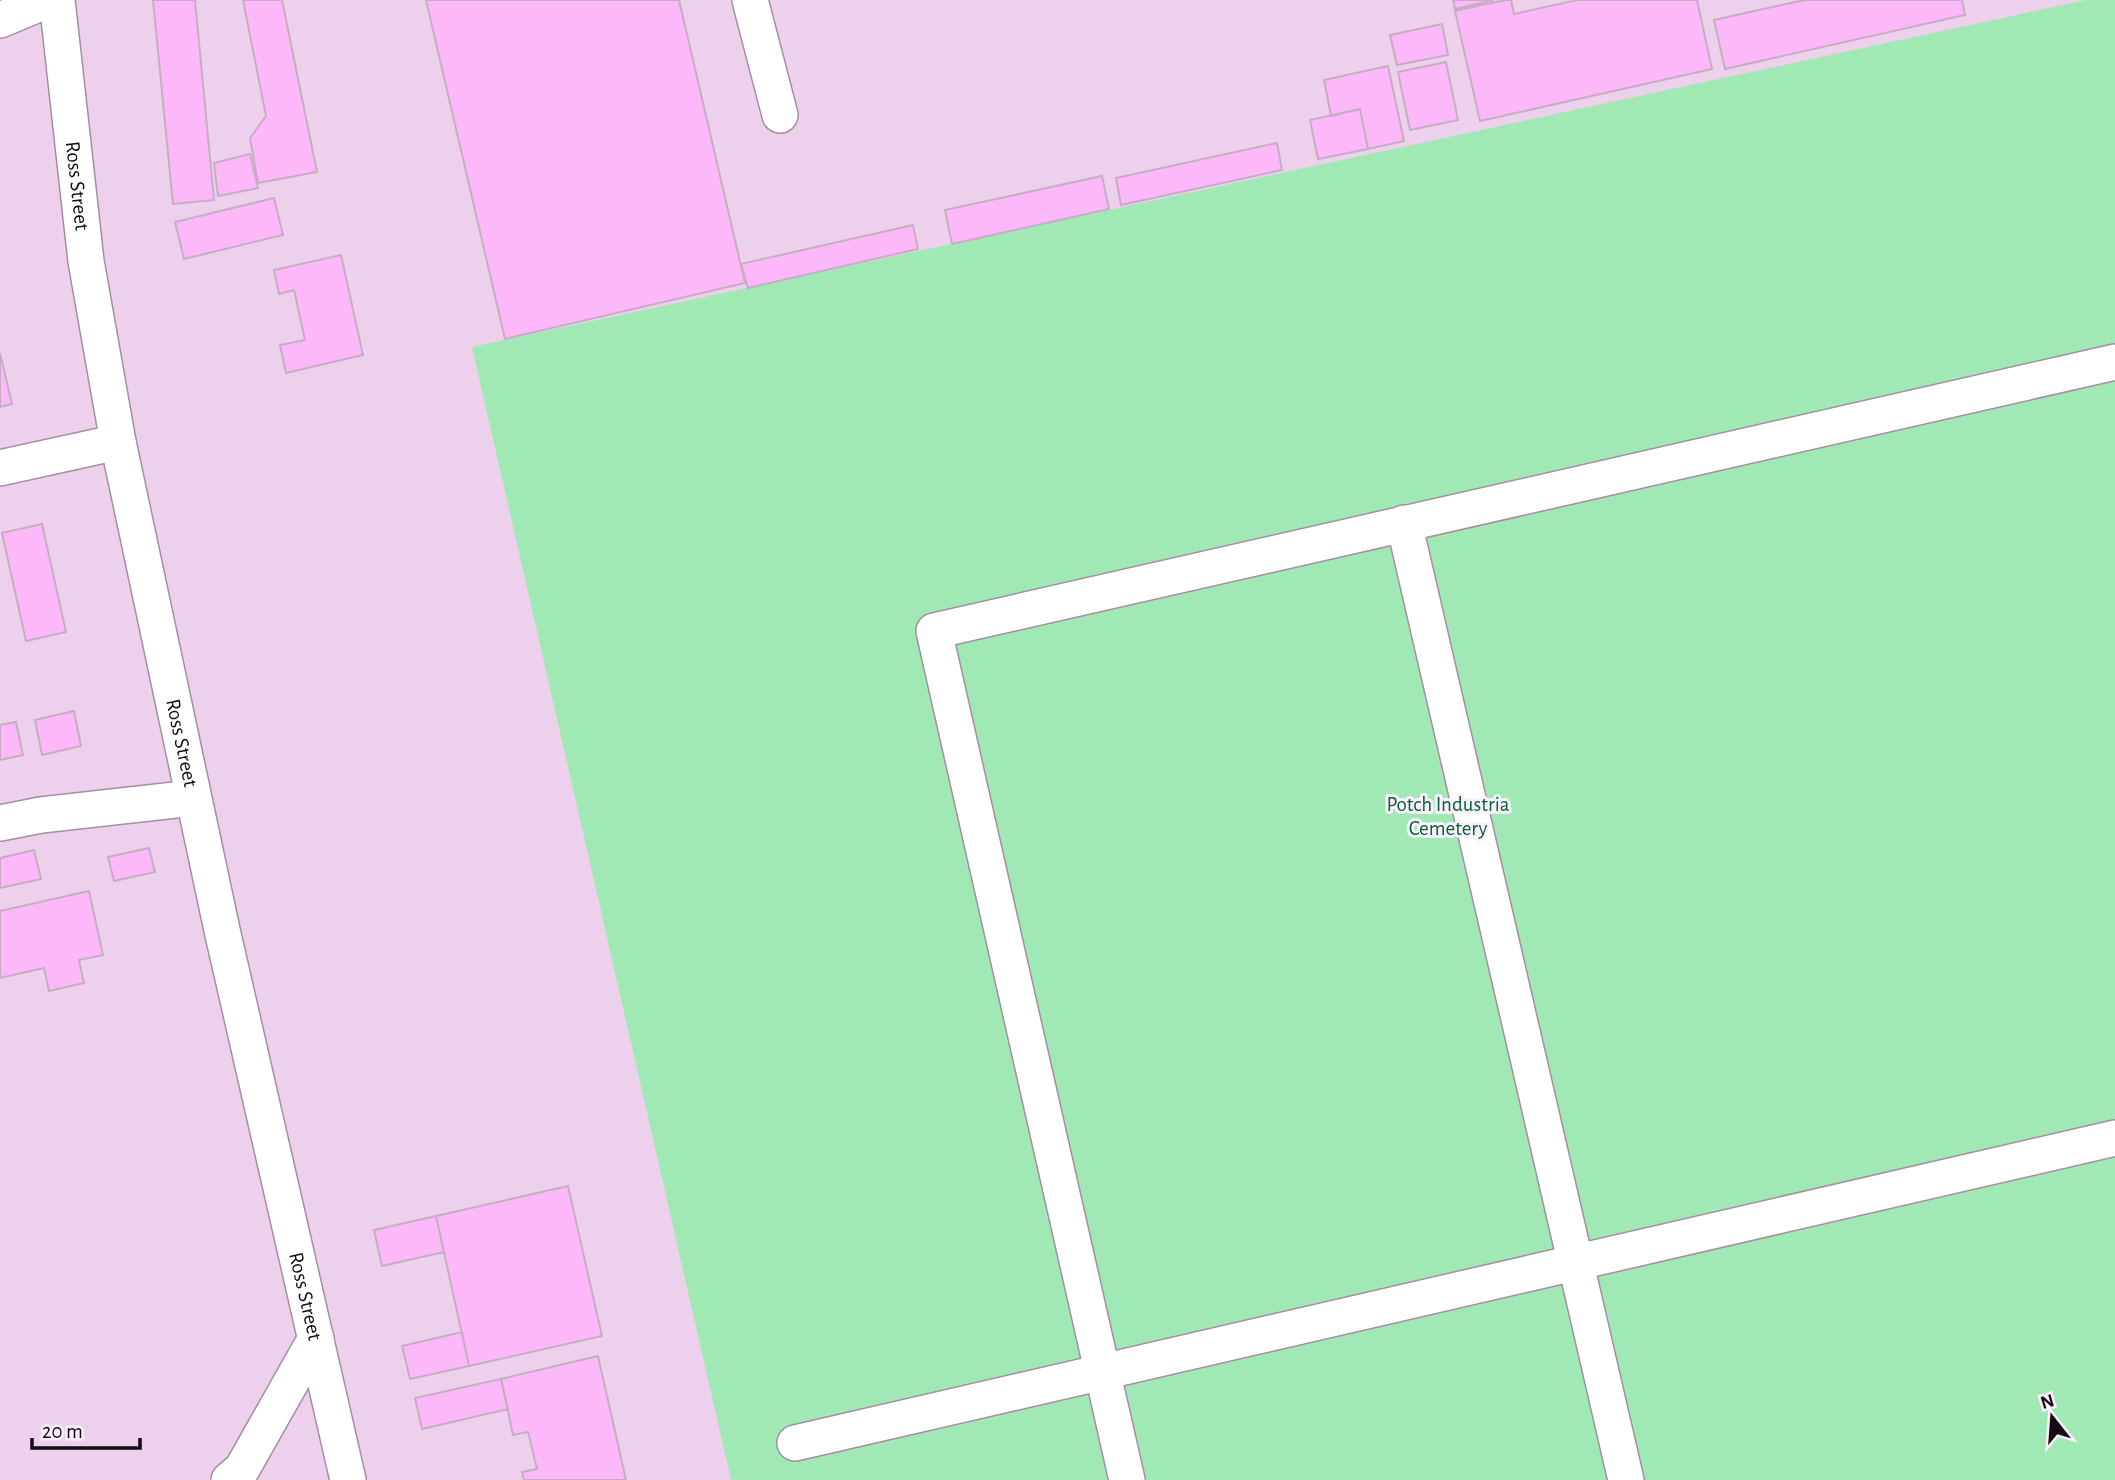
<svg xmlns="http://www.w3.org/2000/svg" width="2115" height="1480" font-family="'Alegreya Sans',sans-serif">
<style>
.built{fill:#edd1ec}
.green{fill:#a0e9b4}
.building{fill:#fdb8f9;stroke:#c5aec3;stroke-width:2}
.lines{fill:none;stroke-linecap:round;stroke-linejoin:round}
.minor-casing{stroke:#a38ea2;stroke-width:38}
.minor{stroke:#fff;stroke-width:35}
.labels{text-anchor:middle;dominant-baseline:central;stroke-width:6;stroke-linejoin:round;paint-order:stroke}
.street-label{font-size:21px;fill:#130b13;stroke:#fdeffd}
.park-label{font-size:21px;fill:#016733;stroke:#fdeffd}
</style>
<rect width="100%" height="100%" fill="#f5dff5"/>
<path class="built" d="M 0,0 L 2115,0 L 2115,1480 L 0,1480 Z"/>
<path class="green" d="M 2086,0 L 2115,0 L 2115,1480 L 731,1480 L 472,347 Z"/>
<path class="building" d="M 153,0 L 195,0 L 214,200 L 173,204 Z
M 243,0 L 282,0 L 317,172 L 258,183 L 250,138 L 266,116 Z
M 426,0 L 679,0 L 745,283 L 505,339 Z
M 1453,0 L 1494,0 L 1455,9 Z
M 1505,0 L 1511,0 L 1514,14 L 1577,0 L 1697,0 L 1712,69 L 1480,121 L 1455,11 Z
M 1804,0 L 1962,0 L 1965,15 L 1725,69 L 1714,20 Z
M 1442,24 L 1448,55 L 1397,65 L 1390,35 Z
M 1446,62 L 1458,120 L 1410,130 L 1398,72 Z
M 1388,66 L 1404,141 L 1368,149 L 1360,109 L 1331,116 L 1324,80 Z
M 1360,109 L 1368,149 L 1318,159 L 1310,120 Z
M 1277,143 L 1282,170 L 1121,205 L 1116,178 Z
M 250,154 L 258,188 L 218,196 L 214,163 Z
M 1102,176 L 1109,209 L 952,244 L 945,210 Z
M 274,198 L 283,235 L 184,259 L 175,222 Z
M 913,225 L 918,249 L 748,288 L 741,264 Z
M 341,255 L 363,355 L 286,373 L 280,345 L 305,340 L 294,290 L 279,294 L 274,270 Z
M 0,353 L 12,404 L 0,407 Z
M 42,524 L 66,632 L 26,641 L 2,533 Z
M 74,711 L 81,746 L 42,755 L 35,720 Z
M 16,722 L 23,755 L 0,760 L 0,725 Z
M 149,848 L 155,872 L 114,881 L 108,857 Z
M 34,850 L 41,879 L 0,888 L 0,858 Z
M 89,891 L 103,955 L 79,960 L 84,983 L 49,991 L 44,968 L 0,978 L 0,911 Z
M 568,1186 L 602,1336 L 469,1366 L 436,1216 Z
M 436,1216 L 444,1252 L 382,1266 L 374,1230 Z
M 462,1332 L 469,1366 L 410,1379 L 402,1346 Z
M 598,1356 L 626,1480 L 524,1480 L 522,1472 L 537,1469 L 528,1432 L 513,1435 L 501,1379 Z
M 501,1379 L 508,1409 L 422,1429 L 415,1398 Z"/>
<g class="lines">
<g class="minor-casing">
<g id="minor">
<path id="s1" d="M 57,0 L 86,261 L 118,442 L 222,930 L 348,1480"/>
<path d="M 750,0 L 780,115"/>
<path d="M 0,20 L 48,0"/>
<path d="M 0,468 L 118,442"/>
<path d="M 1404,523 L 1626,1480"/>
<path d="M 0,823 L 41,815 L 193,798"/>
<path d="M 795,1443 L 2115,1138"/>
<path d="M 229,1480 L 242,1469 L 316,1338"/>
<path d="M 1127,1480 L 934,631 L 2115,362"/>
</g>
</g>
<use href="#minor" class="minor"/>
</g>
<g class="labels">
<g class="street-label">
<text stroke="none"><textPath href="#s1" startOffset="187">Ross Street</textPath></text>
<text stroke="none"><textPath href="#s1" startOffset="754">Ross Street</textPath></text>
<text stroke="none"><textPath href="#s1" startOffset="1321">Ross Street</textPath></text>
</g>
<g class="park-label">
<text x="1448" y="804">Potch Industria<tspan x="1448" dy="24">Cemetery</tspan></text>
</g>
</g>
<g transform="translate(2052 1417) rotate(343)" stroke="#fdeffd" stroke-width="5" paint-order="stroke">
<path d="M0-5L12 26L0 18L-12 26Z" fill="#130b13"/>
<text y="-10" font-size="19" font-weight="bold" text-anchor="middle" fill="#130b13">N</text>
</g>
<path d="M32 1438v10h108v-10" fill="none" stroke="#130b13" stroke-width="3.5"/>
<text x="42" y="1438" font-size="21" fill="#130b13" stroke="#fdeffd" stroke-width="5" paint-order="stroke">20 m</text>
</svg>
